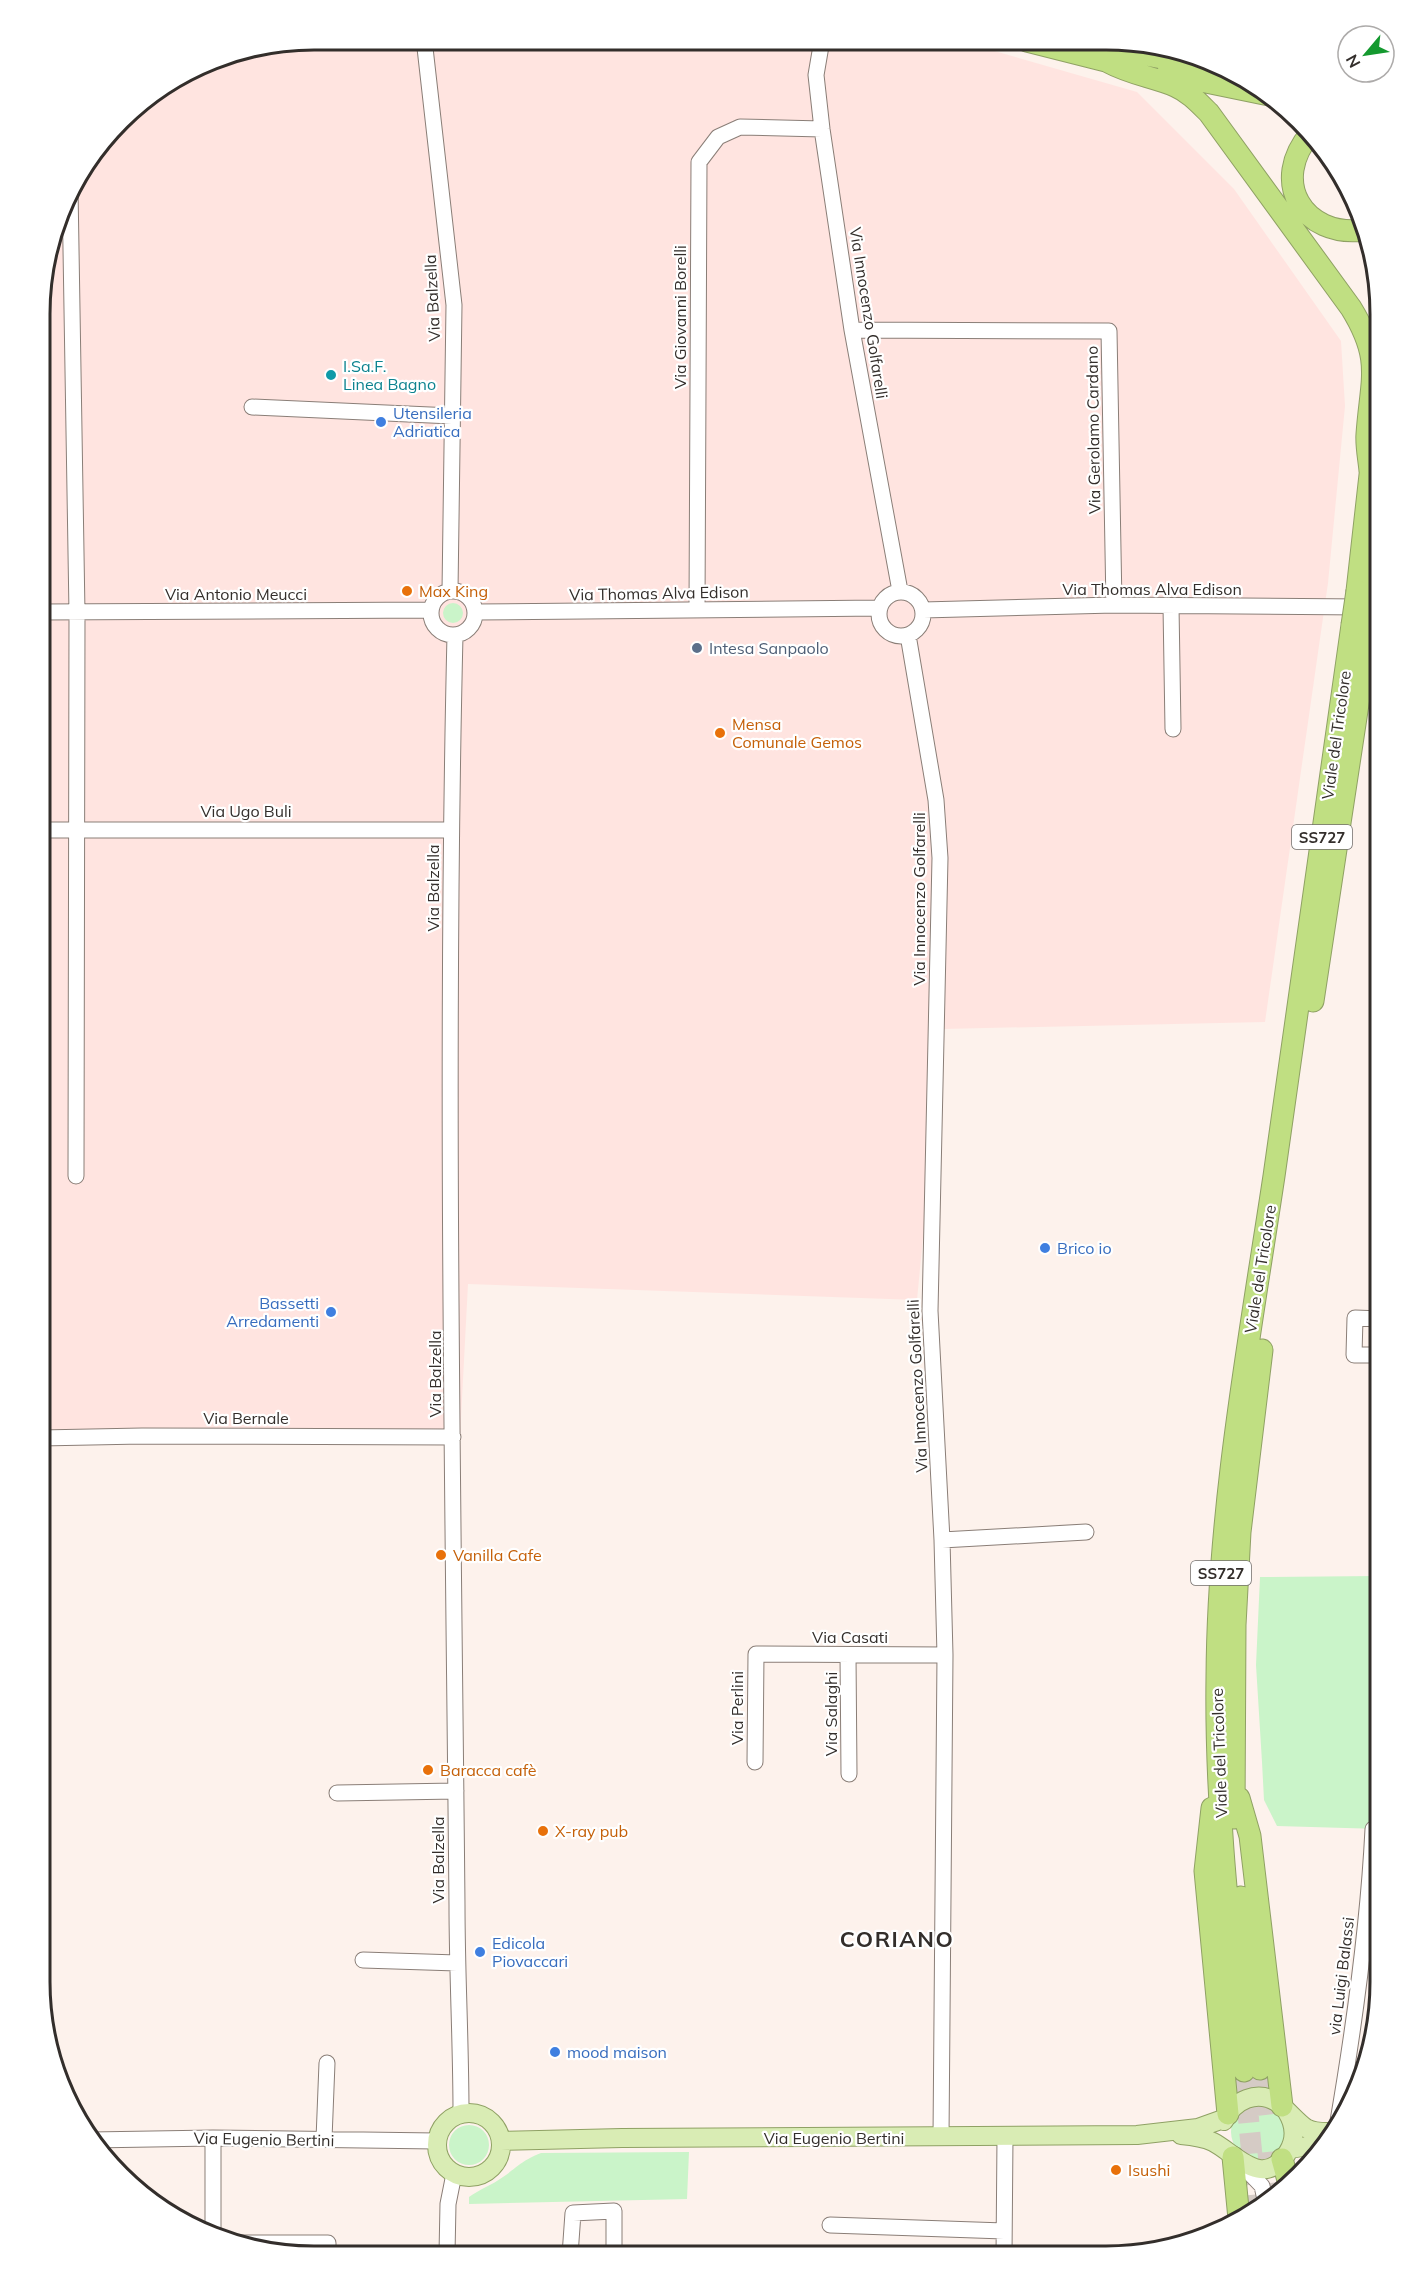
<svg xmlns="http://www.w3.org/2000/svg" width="1420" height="2295" font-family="Mulish,sans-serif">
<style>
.industrial{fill:#ffe4e0}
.green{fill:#caf4c9}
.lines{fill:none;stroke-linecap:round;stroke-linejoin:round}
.highway-tunnel{stroke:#d5cbc5;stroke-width:21;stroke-dasharray:21 10;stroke-linecap:butt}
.minor-casing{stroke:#8a7e77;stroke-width:17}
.major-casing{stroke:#8fa164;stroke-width:20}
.highway-casing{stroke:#8fa164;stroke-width:23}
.minor{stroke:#fff;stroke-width:15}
.major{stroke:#d9ecb4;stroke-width:18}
.highway{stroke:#c0df82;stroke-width:21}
.highway-bridge-casing{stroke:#8fa164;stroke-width:23;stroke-linecap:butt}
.highway-bridge{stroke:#c0df82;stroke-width:21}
.culture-dot{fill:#0f9aa8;stroke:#fff;stroke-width:2}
.shop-dot{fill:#3f7fe0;stroke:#fff;stroke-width:2}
.food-dot{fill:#e8710a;stroke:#fff;stroke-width:2}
.service-dot{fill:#5c6f8a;stroke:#fff;stroke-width:2}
.labels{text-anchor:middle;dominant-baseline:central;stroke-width:4.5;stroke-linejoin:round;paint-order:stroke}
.shield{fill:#fff;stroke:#706d6b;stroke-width:1.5}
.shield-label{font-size:15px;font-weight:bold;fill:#332e2b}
.street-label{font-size:16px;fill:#332e2b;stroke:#fff}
.culture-label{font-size:16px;fill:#0d838f;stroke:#fff;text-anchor:start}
.shop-label{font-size:16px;fill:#366cbe;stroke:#fff;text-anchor:start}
.food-label{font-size:16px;fill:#c56008;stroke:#fff;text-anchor:start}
.service-label{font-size:16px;fill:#4e5e75;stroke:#fff;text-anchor:start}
.district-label{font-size:22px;font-weight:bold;letter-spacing:1.5px;fill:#332e2b;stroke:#fff}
.rim{fill:none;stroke:#332e2b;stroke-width:3}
</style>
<rect width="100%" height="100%" fill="#fdf2ec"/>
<path class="industrial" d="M 314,39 L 960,41 L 1137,92 L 1234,189 L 1341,341 L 1345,406 L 1328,583 L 1265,1022 L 943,1029 L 917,1300 L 468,1284 L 460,1437 L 40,1446 L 41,278 L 67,192 L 132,107 L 209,60 Z"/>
<path class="green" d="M443 613a10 10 0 1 1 20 0a10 10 0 1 1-20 0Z
M 1376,1576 L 1375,1634 L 1381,1634 L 1380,1682 L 1375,1682 L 1377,1787 L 1380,1788 L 1380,1829 L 1277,1826 L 1264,1800 L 1262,1762 L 1256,1665 L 1260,1577 Z
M1231 2132a28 28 0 1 1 56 0a28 28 0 1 1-56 0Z
M449 2145a20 20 0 1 1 40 0a20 20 0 1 1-40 0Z
M 689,2152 L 687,2199 L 469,2204 L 469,2197 C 480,2189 492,2185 503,2177 C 519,2166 521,2161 541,2153 Z"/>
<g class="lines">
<path class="highway-tunnel" d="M 1260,2069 L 1265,2115
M 1244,2071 L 1257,2209
M 1268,2152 L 1273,2200"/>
<g class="minor-casing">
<path id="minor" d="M 424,39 L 454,305 L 450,591
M 822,40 L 816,75 L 822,129 L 852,330 L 900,591
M 70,188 L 77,613 L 76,1176
M 852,330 L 1109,331 L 1114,605
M 252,407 L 452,416
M431 613a22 22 0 1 1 44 0a22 22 0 1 1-44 0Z
M879 614a22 22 0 1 1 44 0a22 22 0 1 1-44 0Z
M 1171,606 L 1173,729
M 697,610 L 699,162 L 718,137 L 740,127 L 822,129
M 923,610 L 1114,605 L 1363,607
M 41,612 L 431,610
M 475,612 L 879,608
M 455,635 C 445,1058 453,1482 457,1905 C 457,1974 461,2043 461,2113
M 908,635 L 936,800 L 940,858 L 930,1311 L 942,1540 L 945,1655 L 941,2137
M 41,830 L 450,830
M 1381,1355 L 1354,1355 L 1355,1318 L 1381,1319
M 40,1438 L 142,1436 L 453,1437
M 942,1540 L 1086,1532
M 848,1655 L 849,1774
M 755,1762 L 756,1654 L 945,1655
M 337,1793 L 456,1791
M 363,1960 L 457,1963
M 1337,2127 C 1354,2028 1368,1929 1373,1829
M 213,2138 L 213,2236
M 324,2139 L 327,2063
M 91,2140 L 213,2138 L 436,2141
M 1241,2164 L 1262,2186 L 1266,2204
M 830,2225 L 1004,2231
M 239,2243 L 328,2243 L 328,2254
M 447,2254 L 448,2204 L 454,2174
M 570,2255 L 573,2213 L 614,2211 L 614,2255
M 1004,2256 L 1005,2137"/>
</g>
<g class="major-casing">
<path id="major" d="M437 2145a32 32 0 1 1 64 0a32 32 0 1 1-64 0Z
M 1224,2121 C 1234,2100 1257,2089 1278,2103 C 1288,2110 1296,2121 1306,2128 C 1314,2133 1324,2132 1334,2132
M 1181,2135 C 1192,2136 1203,2137 1213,2142 C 1235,2153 1263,2191 1288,2152 C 1296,2139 1295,2125 1287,2112
M 501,2141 L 622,2138 L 1137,2135 L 1198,2128 L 1226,2118
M 1290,2149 L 1327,2143"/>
</g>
<g class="highway-casing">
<path id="highway" d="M 1027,41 L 1122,65
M 1101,46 L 1233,72
M 1108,62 C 1130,74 1153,77 1175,86 C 1189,92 1199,103 1209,113 L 1351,308 C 1383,360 1371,378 1367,434 C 1366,446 1369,459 1370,471
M 1167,74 L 1274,96
M 1311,133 C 1269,181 1303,238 1364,230
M 1357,591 L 1372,457
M 1375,591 L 1381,536
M 1313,1001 L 1370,625
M 1239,1798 L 1250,1836 L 1282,2106
M 1212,1808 L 1205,1871 L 1228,2114
M 1234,1818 L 1235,1625 L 1240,1532 L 1262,1350
M 1241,1897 L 1260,2069
M 1244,2071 C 1231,1940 1215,1809 1217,1677 C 1218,1508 1249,1342 1274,1176 C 1301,992 1326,808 1352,625
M 1233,2157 L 1239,2219
M 1282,2159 L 1289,2184"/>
</g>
<use href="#minor" class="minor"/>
<use href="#major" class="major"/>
<use href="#highway" class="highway"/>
<g class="highway-bridge-casing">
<path id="highway-bridge" d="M 1352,625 L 1357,591
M 1370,625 L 1375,591"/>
</g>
<use href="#highway-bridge" class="highway-bridge"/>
</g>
<circle class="culture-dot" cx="331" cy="375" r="6"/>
<g class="shop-dot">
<circle cx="381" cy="422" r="6"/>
<circle cx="1045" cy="1248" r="6"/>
<circle cx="331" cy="1312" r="6"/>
<circle cx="480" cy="1952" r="6"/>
<circle cx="555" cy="2052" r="6"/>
</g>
<g class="food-dot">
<circle cx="407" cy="591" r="6"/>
<circle cx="720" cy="733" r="6"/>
<circle cx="441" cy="1555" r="6"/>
<circle cx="428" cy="1770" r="6"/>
<circle cx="543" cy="1831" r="6"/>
<circle cx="1116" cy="2170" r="6"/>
</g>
<circle class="service-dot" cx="697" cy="648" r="6"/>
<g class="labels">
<g class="shield">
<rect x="1292" y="825" width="60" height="24" rx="4.5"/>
<rect x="1191" y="1561" width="60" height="24" rx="4.5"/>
</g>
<g class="shield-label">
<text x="1322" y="837">SS727</text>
<text x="1221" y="1573">SS727</text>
</g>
<g class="street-label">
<text transform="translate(432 298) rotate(-93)">Via Balzella</text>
<text transform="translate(869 313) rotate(81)">Via Innocenzo Golfarelli</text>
<text transform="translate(680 317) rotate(-90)">Via Giovanni Borelli</text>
<text transform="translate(1093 430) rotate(-91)">Via Gerolamo Cardano</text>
<text x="1152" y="589">Via Thomas Alva Edison</text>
<text transform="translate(659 593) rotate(-1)">Via Thomas Alva Edison</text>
<text x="236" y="594">Via Antonio Meucci</text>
<text transform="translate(1336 735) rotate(-82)">Viale del Tricolore</text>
<text x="246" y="811">Via Ugo Buli</text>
<text transform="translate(433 888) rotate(-90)">Via Balzella</text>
<text transform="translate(919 899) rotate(-90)">Via Innocenzo Golfarelli</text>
<text transform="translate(1260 1269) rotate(-81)">Viale del Tricolore</text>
<text transform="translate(435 1374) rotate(-90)">Via Balzella</text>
<text transform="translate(917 1386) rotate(-93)">Via Innocenzo Golfarelli</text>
<text x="246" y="1418">Via Bernale</text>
<text x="850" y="1637">Via Casati</text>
<text transform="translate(737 1708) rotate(-90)">Via Perlini</text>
<text transform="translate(831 1714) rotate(-90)">Via Salaghi</text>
<text transform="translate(1219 1753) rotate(-92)">Viale del Tricolore</text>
<text transform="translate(438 1860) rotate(-90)">Via Balzella</text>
<text transform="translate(1341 1976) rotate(-83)">via Luigi Balassi</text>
<text x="834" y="2138">Via Eugenio Bertini</text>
<text transform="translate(264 2139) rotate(1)">Via Eugenio Bertini</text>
</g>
<g class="culture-label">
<text x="343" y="366">I.Sa.F.<tspan x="343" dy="18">Linea Bagno</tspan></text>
</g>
<g class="shop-label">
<text x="393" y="413">Utensileria<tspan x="393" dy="18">Adriatica</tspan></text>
<text x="1057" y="1248">Brico io</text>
<text x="319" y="1303" text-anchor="end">Bassetti<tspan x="319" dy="18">Arredamenti</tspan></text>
<text x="492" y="1943">Edicola<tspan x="492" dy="18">Piovaccari</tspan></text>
<text x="567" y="2052">mood maison</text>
</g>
<g class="food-label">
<text x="419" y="591">Max King</text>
<text x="732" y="724">Mensa<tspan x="732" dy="18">Comunale Gemos</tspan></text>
<text x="453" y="1555">Vanilla Cafe</text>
<text x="440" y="1770">Baracca cafè</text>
<text x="555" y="1831">X-ray pub</text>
<text x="1128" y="2170">Isushi</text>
</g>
<g class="service-label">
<text x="709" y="648">Intesa Sanpaolo</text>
</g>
<g class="district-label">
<text x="897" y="1939">CORIANO</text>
</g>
</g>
<path d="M0 0H1420V2295H0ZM314 50H1106A264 264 0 0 1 1370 314V1982A264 264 0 0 1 1106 2246H314A264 264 0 0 1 50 1982V314A264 264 0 0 1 314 50Z" fill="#fff" fill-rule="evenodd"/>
<path class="rim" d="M314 50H1106A264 264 0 0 1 1370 314V1982A264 264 0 0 1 1106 2246H314A264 264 0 0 1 50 1982V314A264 264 0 0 1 314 50Z"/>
<g transform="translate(1366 54) rotate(241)"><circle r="28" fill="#ffffff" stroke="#adabaa" stroke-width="1.5"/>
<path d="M0-4.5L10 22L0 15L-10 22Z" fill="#14992f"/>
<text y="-9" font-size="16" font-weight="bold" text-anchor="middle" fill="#332e2b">N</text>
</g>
</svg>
